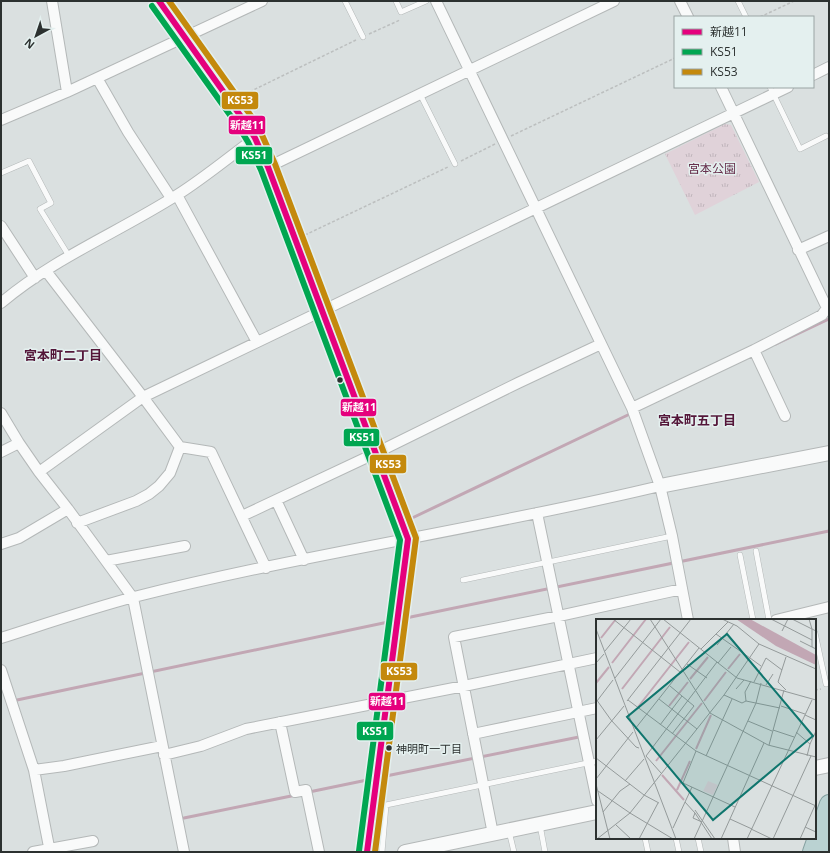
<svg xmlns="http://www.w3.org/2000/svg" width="830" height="853" font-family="'Open Sans','Noto Sans JP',sans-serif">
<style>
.grass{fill:url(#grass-tufts)}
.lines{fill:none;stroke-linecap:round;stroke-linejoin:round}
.stream{stroke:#c2a7b4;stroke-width:3}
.lane-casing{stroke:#b4b8b8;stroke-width:6}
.street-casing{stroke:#b4b8b8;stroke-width:12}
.secondary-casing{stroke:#b4b8b8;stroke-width:16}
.highway-casing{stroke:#839f9f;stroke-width:20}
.path{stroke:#bcbfbf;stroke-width:1.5;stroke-dasharray:3 2;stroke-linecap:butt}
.lane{stroke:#f9fafa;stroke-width:5}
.street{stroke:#f9fafa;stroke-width:10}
.secondary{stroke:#f9fafa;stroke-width:14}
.highway{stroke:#bad2d2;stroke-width:18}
.bus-1-casing{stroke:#e4f0ef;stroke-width:9}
.bus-2-casing{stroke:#e4f0ef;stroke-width:9}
.bus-3-casing{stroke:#e4f0ef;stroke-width:9}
.bus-1{stroke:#e5007d;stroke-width:6}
.bus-2{stroke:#00a651;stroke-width:6}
.bus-3{stroke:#c4890c;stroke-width:6}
.bus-dot{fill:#2c3130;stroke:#e4f0ef;stroke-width:1.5}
.labels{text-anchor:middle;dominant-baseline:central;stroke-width:3;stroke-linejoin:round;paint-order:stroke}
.bus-label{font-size:11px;fill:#2c3130;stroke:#e4f0ef;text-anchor:start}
.park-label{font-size:12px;fill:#68314e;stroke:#e4f0ef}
.neighbourhood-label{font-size:13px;font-weight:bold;fill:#541639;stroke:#e4f0ef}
.inset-river{fill:none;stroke:#c2a7b4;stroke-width:2}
.inset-road{fill:none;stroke:#949a9a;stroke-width:1}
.view{fill:#0f766e;fill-opacity:0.15;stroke:#0f766e;stroke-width:2}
.inset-edge{fill:none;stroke:#2c3130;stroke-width:2}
.line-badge{stroke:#e4f0ef;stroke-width:1.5}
.badge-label{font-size:11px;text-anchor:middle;font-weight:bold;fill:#fff}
</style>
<defs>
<pattern id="grass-tufts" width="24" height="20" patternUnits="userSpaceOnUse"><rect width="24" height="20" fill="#e0d2d9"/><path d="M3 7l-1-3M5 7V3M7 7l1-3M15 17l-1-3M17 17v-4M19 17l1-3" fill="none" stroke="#c0b5bb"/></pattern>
</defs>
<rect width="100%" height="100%" fill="#dae0e0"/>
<path class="grass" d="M 725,124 L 731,125 L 759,182 L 695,215 L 665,154 Z"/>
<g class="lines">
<path class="stream" d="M 776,344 L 829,319
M 410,519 L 632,413
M 401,619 L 829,531
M 17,700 L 393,621
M 381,777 L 579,737
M 309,792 L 372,779
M 184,818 L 296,795"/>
<g class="lane-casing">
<path id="lane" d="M 345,1 L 363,37
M 396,1 L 401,12 L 426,1
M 738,1 L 746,17
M 770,87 L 800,149 L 826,136
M 420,94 L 455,164
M 1,173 L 29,161 L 51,203 L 40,209 L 69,256
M 756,551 L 769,620
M 740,555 L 753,620
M 463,580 L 672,536
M 815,633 L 826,684
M 540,825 L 545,852
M 509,831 L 514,852
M 645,838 L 648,852
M 676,838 L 679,852
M 698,838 L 701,852
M 382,852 L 386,805 L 597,761"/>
</g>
<g class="street-casing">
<path id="street" d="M 52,1 L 67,92
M 436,1 L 632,408 L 660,486 L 672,536 L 688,620
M 680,1 L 688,17
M 813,75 L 829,67
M 97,78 L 128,132 L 171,198
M 1,120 L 67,92 L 262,1
M 268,167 L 614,1
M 177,195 L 257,342
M 1,226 L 35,278
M 798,250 L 829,236
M 46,271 L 143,397 L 180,447 L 211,452 L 266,568
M 1,303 C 54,258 119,232 177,195 C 204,178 229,157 255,138
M 754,350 L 785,416
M 632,408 L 754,350 L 822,315 L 827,308 L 721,87
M 1,413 L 19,443 L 39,472 L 68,509 L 133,598 L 184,852
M 1,452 L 19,443
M 39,472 L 143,397 L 788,87
M 276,500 L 304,560
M 537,513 L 597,801
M 242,516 L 376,453 L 518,383 L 601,344
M 77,523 L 136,501 L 149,494 L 159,486 L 170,473 L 180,447
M 1,544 L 19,538 L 68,509
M 106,561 L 185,546
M 776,620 L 829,607
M 1,638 C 45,624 89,609 134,597 C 308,553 486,528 660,486
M 1,670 L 34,770 L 50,852
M 280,722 L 295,792 L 306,790 L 319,852
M 473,734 L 597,708
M 164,755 L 201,746 L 246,729 L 464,686 L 597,658
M 34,770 L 64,766 L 162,746
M 493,834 L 454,637 L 559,616 L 682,589
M 733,838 L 735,852
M 33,852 L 93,841"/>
</g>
<g class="secondary-casing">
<path id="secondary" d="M 159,1 L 247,125 L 255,138 L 268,167 L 408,539 L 367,852
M 660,486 L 829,453
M 815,768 L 829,765
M 405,852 L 597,812"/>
</g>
<g class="highway-casing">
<path id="highway" d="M 812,852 L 829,804
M 826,852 L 829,843"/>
</g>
<path class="path" d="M 760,17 L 794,1
M 369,34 L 400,20
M 241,96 L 356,40
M 511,136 L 675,58
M 461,161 L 495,144
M 305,235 L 448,167
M 815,690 L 821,689"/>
<use href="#lane" class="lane"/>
<use href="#street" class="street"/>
<use href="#secondary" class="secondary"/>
<use href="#highway" class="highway"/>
<g class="bus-1-casing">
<path id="bus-1" d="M 159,1 L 247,125 L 255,138 L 268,167 L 408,539 L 367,852"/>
</g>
<g class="bus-2-casing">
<path id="bus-2" d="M 152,6 L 240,129 L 248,142 L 261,170 L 400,540 L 359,851"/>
</g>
<g class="bus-3-casing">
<path id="bus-3" d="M 169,1 L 254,120 L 262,135 L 275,164 L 416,538 L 375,852"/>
</g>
<use href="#bus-1" class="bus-1"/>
<use href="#bus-2" class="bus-2"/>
<use href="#bus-3" class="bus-3"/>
</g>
<g class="bus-dot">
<circle cx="340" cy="380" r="3.5"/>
<circle cx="389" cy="748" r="3.5"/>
</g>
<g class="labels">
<g class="bus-label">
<text x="396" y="748">神明町一丁目</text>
</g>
<g class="park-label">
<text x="712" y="168">宮本公園</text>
</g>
<g class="neighbourhood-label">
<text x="63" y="355">宮本町二丁目</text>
<text x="697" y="420">宮本町五丁目</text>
</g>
</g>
<g transform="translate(596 619)">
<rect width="220" height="220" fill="#dae0e0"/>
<path d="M 112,162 L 122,166 L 117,176 L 107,172 Z" fill="#e0d2d9"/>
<path d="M 140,0 L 154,0 L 220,36 L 220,46 L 180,27 Z" fill="#c2a7b4"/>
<path class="inset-river" d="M 5,19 L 20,0M 16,44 L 50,0M 132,50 L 144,35M 94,60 L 112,38M 0,64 L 13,48M 26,70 L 74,8M 108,82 L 130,53M 73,87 L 92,63M 42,88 L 93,23M 100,130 L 115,96M 60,142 L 106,84M 66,156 L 88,181M 81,171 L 94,142"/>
<path class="inset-road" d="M 17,0 L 84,53M 54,0 L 114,94 L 172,126 L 220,138M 67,0 L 141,59 L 220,81M 126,0 L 141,7 L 163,25 L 220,50M 175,0 L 216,21M 196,0 L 220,12M 213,0 L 216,10 L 216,28M 0,10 L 80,220M 186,12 L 192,0M 120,15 L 154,39M 204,22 L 220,30M 121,26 L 138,5M 105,30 L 132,3M 9,32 L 35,0M 154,39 L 165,47M 0,44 L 8,35M 122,44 L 135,28M 91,45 L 111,59M 19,59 L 65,0M 158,63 L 170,39 L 186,51M 170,66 L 177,55M 74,67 L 98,87 L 76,115M 140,70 L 148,61M 190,71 L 182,63 L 190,38M 128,76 L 146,84 L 150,82 L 184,89M 0,80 L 15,101 L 40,128 L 43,129M 63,80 L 101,110M 32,81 L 100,132 L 220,187M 1,82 L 17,61M 31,82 L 95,0M 150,82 L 149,73 L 155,62M 185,87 L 209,95M 209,96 L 220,101M 152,102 L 176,112M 64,106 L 86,77M 39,110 L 103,29M 177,111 L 198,118M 200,113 L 214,125 L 220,112M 0,121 L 28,87M 173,126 L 188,71M 100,132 L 87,164 L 139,188M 110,137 L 136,80M 211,137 L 214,125M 0,139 L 48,176M 65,154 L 50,137 L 121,43M 0,160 L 37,113M 29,162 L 48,140M 0,165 L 14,220M 2,172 L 34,194M 48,176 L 63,184M 89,183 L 99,194 L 97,199 L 106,203M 99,191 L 119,220M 7,193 L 24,172 L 34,165M 34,194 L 77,220M 99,194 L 116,220M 134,200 L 156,210M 20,206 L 35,220M 209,208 L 220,213M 77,209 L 96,168M 155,210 L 176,220M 1,220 L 34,194 L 128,76 L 163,25M 43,220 L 62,184M 98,220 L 160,84 L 165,64M 125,220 L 168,124M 151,220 L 216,81M 177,220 L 215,137M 204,220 L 220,184"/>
<path class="view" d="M 131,15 L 217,117 L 117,201 L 31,98 Z"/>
<rect width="220" height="220" class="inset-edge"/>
</g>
<g class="line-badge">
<rect x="221" y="91" width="38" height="19" rx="4" fill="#c4890c"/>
<rect x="228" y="115" width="38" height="20" rx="4" fill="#e5007d"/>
<rect x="235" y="146" width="38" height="19" rx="4" fill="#00a651"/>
<rect x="340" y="398" width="37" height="19" rx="4" fill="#e5007d"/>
<rect x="343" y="428" width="37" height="19" rx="4" fill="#00a651"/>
<rect x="369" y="454" width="38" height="20" rx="4" fill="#c4890c"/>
<rect x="380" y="662" width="38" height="19" rx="4" fill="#c4890c"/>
<rect x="368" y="692" width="38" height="19" rx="4" fill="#e5007d"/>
<rect x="356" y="721" width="38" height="20" rx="4" fill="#00a651"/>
</g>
<g class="badge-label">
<text x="240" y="104">KS53</text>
<text x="247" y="129">新越11</text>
<text x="254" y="159">KS51</text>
<text x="359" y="411">新越11</text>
<text x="362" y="441">KS51</text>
<text x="388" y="468">KS53</text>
<text x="399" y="675">KS53</text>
<text x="387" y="705">新越11</text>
<text x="375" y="735">KS51</text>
</g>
<rect width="830" height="853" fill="none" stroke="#2c3130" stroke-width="4"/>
<rect x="674" y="16" width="140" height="72" fill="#e4f0ef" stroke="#9aa4a3"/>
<rect x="682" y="29" width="20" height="6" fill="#e5007d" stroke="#9aa4a3"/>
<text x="710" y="36" font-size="12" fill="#2c3130">新越11</text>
<rect x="682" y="49" width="20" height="6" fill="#00a651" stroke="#9aa4a3"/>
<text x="710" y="56" font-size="12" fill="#2c3130">KS51</text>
<rect x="682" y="69" width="20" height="6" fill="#c4890c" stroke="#9aa4a3"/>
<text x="710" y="76" font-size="12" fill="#2c3130">KS53</text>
<g transform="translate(36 36) rotate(220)" stroke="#e4f0ef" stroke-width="3" paint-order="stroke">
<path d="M0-3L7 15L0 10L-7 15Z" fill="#2c3130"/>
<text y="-6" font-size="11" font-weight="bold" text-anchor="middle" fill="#2c3130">N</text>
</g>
</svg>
